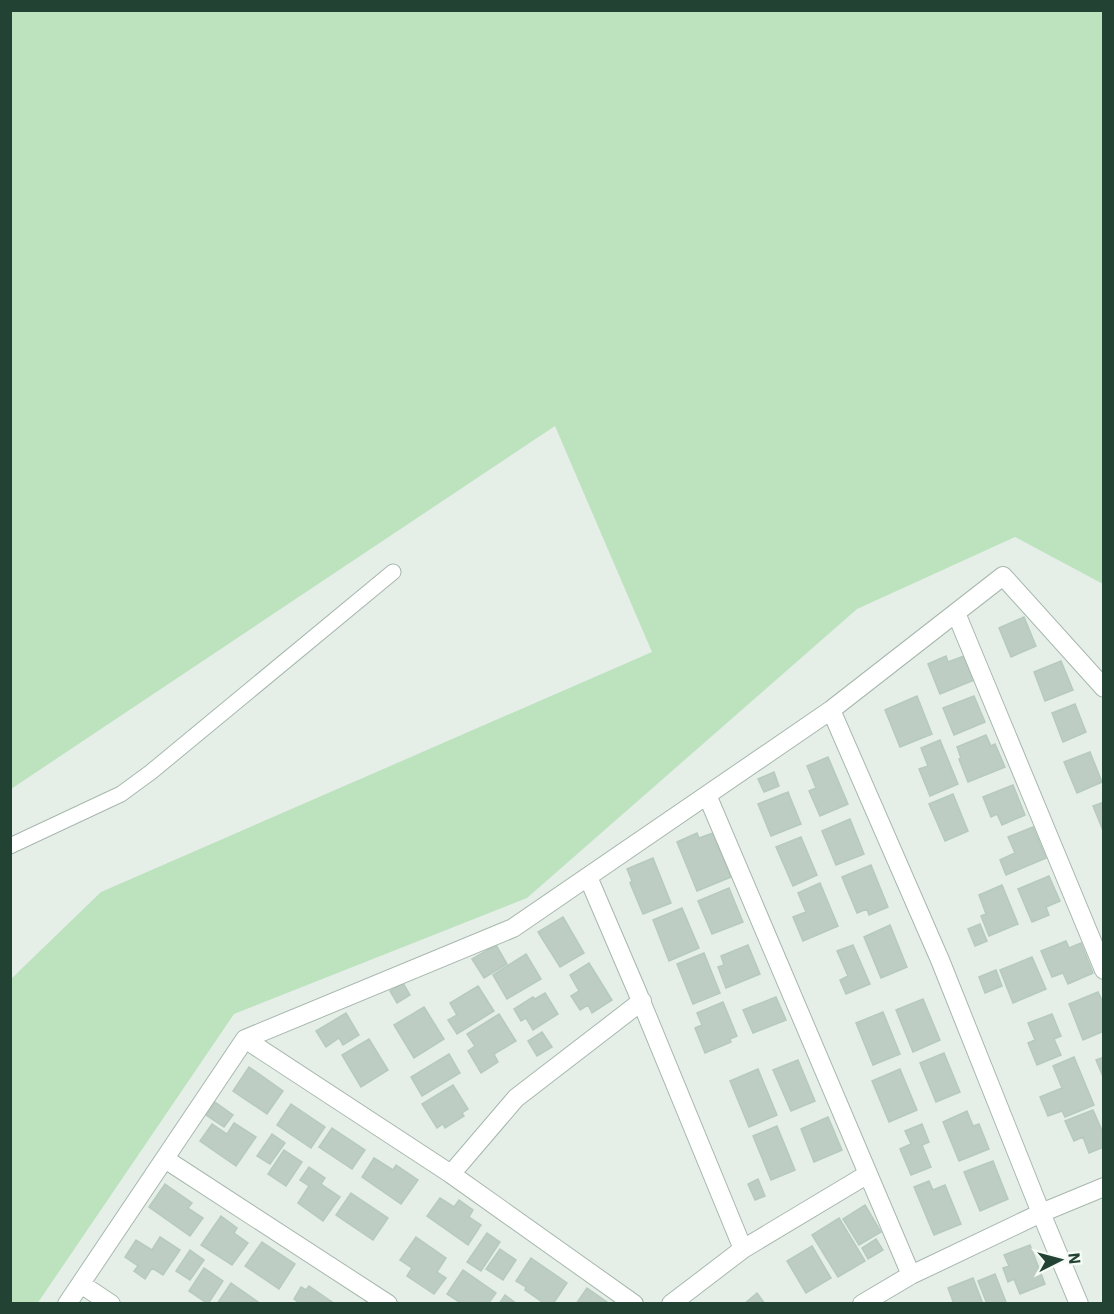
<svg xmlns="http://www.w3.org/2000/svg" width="1114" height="1314" font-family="'IBM Plex Sans',sans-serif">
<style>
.green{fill:#bce2be}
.building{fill:#bdcdc3;stroke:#b6cabd;stroke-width:1.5}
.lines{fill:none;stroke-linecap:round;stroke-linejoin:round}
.service-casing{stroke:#a7b8ae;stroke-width:17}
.minor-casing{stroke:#a7b8ae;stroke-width:20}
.service{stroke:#fff;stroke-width:15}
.minor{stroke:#fff;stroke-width:18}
</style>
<rect width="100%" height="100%" fill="#e5efe8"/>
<path class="green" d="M 11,10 L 1104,11 L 1103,584 L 1015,537 L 857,609 L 527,898 L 234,1014 L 37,1304 L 11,1303 L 11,979 L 101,892 L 652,652 L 555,426 L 11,789 Z"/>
<path class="building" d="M 1024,617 L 1036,646 L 1011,657 L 999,628 Z
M 946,656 L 948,662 L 964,656 L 974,680 L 940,694 L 928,664 Z
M 1061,661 L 1073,690 L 1045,701 L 1034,672 Z
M 917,696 L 932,734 L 900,747 L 885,710 Z
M 974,696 L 985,722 L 954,735 L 943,708 Z
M 1075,704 L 1086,732 L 1063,742 L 1052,713 Z
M 986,735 L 991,746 L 995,744 L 1005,767 L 968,782 L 959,759 L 961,758 L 957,747 Z
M 940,740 L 958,784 L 930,796 L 919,769 L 928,766 L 921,748 Z
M 1090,752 L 1102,782 L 1077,793 L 1064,762 Z
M 828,757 L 848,804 L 820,816 L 809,791 L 816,788 L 807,766 Z
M 774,772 L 779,786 L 764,792 L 758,779 Z
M 1013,785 L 1025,815 L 1002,825 L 997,814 L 991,817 L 983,797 Z
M 788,792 L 801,824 L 771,836 L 758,804 Z
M 953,794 L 968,831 L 945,841 L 929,804 Z
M 1104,802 L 1104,833 L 1093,806 Z
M 850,819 L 864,854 L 836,865 L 822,831 Z
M 1033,827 L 1046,858 L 1006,875 L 1000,860 L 1015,853 L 1008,837 Z
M 697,833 L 699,838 L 713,833 L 731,877 L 697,891 L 677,842 Z
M 801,837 L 817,875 L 793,886 L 776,847 Z
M 653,858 L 671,903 L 643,914 L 630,883 L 632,881 L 627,869 Z
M 871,865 L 888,907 L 869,915 L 867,909 L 857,913 L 842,877 Z
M 1049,876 L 1060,901 L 1046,907 L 1049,915 L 1032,922 L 1018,889 Z
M 820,883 L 838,926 L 803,941 L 793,917 L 806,912 L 798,893 Z
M 1002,885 L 1018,924 L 989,936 L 981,916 L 986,914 L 979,895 Z
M 729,888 L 743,922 L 712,934 L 698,901 Z
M 682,908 L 699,948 L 669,961 L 653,920 Z
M 563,917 L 584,953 L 560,967 L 538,932 Z
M 980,924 L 987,941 L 975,946 L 968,929 Z
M 890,925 L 907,967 L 881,978 L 864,937 Z
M 1066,941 L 1069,948 L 1081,943 L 1093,973 L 1068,984 L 1063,973 L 1052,977 L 1041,951 Z
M 496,945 L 507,964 L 484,978 L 472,959 Z
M 748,945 L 760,974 L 726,988 L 718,967 L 724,965 L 721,956 Z
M 853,945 L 870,984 L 846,994 L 840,980 L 848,976 L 837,951 Z
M 704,953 L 720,993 L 693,1004 L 677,964 Z
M 526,954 L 541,979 L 507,999 L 493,975 Z
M 1032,957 L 1046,989 L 1013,1003 L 1000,970 Z
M 589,963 L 612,1000 L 592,1013 L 588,1005 L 580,1010 L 571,996 L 579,991 L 570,975 Z
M 996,970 L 1002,986 L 985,993 L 979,977 Z
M 403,983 L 410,995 L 397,1003 L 390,991 Z
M 478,986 L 494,1011 L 457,1034 L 448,1020 L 457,1015 L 450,1003 Z
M 1098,992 L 1104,1004 L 1104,1031 L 1083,1040 L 1069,1004 Z
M 545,993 L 558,1014 L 533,1030 L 526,1018 L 521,1021 L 514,1009 L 533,997 L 535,999 Z
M 776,997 L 786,1020 L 753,1033 L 743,1010 Z
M 923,999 L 940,1040 L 913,1052 L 896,1010 Z
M 723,1002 L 737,1036 L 730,1039 L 731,1042 L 705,1053 L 695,1028 L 702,1025 L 697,1013 Z
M 424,1007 L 444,1039 L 414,1058 L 394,1025 Z
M 883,1012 L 900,1054 L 873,1065 L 856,1023 Z
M 346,1013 L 359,1035 L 343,1045 L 339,1038 L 326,1047 L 316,1031 Z
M 499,1014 L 516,1041 L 494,1054 L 498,1062 L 481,1073 L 468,1051 L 475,1046 L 467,1034 Z
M 1052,1014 L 1061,1036 L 1054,1039 L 1061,1055 L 1037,1065 L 1028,1043 L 1035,1040 L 1028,1023 Z
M 542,1032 L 552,1047 L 537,1056 L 528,1041 Z
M 369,1039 L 388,1070 L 361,1087 L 342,1055 Z
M 944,1053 L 960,1092 L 936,1102 L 920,1063 Z
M 449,1054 L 460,1073 L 422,1096 L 411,1077 Z
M 1074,1057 L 1094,1105 L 1065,1117 L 1062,1111 L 1048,1116 L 1040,1097 L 1062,1088 L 1053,1066 Z
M 1104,1057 L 1104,1079 L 1096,1060 Z
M 798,1060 L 815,1101 L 791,1111 L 773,1070 Z
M 249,1067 L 283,1091 L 267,1114 L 233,1091 Z
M 758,1069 L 777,1115 L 749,1127 L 730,1081 Z
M 900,1069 L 917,1110 L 889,1122 L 872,1081 Z
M 453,1085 L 468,1109 L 462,1113 L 464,1116 L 445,1128 L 443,1124 L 437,1128 L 422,1104 Z
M 215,1102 L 233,1115 L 224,1127 L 206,1115 Z
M 291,1104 L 325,1127 L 311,1148 L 277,1125 Z
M 1093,1110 L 1104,1135 L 1104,1147 L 1089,1153 L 1083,1137 L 1074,1141 L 1065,1121 Z
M 967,1111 L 973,1126 L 979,1124 L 989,1149 L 959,1161 L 943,1122 Z
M 828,1117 L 842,1150 L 814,1162 L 801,1129 Z
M 234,1123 L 256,1137 L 236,1166 L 200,1141 L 212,1124 L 227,1134 Z
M 922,1124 L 929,1142 L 922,1145 L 931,1167 L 911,1175 L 900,1149 L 911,1144 L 905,1131 Z
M 777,1126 L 795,1170 L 771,1180 L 753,1136 Z
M 332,1128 L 365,1150 L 352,1169 L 319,1147 Z
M 272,1134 L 285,1143 L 270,1164 L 257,1156 Z
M 284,1150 L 302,1162 L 286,1186 L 268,1174 Z
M 374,1158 L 393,1170 L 396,1165 L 418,1180 L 401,1204 L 362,1177 Z
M 993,1161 L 1008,1199 L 980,1211 L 964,1172 Z
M 309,1167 L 325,1178 L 321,1184 L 340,1197 L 323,1221 L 298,1203 L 309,1186 L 300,1180 Z
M 758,1179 L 765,1196 L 755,1200 L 748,1184 Z
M 929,1181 L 933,1190 L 945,1185 L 961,1224 L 934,1235 L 914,1187 Z
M 165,1184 L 192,1203 L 188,1208 L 203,1218 L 190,1236 L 149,1207 Z
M 351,1193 L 388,1218 L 373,1240 L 336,1215 Z
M 440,1198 L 454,1207 L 459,1200 L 473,1210 L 469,1217 L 481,1225 L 468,1245 L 427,1216 Z
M 865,1205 L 881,1232 L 859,1245 L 843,1219 Z
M 221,1216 L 237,1228 L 234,1233 L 248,1243 L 232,1265 L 201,1245 Z
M 839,1218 L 865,1261 L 838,1277 L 812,1235 Z
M 487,1233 L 500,1242 L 481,1271 L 467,1262 Z
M 160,1237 L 180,1250 L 163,1275 L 152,1268 L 145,1279 L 134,1271 L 138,1266 L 125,1257 L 136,1240 L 152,1250 Z
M 416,1237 L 446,1258 L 437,1272 L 446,1278 L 434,1294 L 407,1276 L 412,1268 L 400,1260 Z
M 876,1239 L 883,1250 L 868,1259 L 862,1248 Z
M 262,1242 L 295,1264 L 279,1289 L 245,1266 Z
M 1030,1245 L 1045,1284 L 1020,1294 L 1014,1279 L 1008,1282 L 1003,1268 L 1009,1266 L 1004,1255 Z
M 812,1246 L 831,1278 L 806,1293 L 787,1261 Z
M 500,1249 L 516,1260 L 503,1280 L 486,1269 Z
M 190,1250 L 204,1260 L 190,1280 L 176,1271 Z
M 531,1258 L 567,1283 L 553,1304 L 545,1304 L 525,1290 L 526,1287 L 516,1281 Z
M 204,1268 L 223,1281 L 208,1304 L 189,1291 Z
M 463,1270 L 496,1293 L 488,1304 L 460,1304 L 461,1303 L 447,1294 Z
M 995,1274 L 1006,1302 L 1001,1304 L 987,1304 L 978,1281 Z
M 973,1278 L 983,1304 L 954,1304 L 948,1288 Z
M 231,1283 L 261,1304 L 217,1304 Z
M 309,1286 L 335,1304 L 301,1304 L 294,1299 L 301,1287 L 306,1290 Z
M 587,1288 L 610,1304 L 576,1304 Z
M 757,1293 L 765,1304 L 744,1304 Z
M 505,1295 L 517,1304 L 499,1304 Z"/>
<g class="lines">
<g class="service-casing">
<path id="service" d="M 10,846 L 121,794 L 151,772 L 393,572"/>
</g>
<g class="minor-casing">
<path id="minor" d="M 956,613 L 1104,970
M 707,795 L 911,1275
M 588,877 L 636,989 L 743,1249
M 245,1039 L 451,1174 L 634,1304
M 165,1159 L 388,1304
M 451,1174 L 516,1098 L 642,1001
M 81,1284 L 111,1304
M 67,1304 L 245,1039 L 513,928 L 831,710
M 671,1304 L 743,1249 L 868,1174
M 862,1304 L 911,1275 L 1041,1213 L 1104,1187
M 1079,1304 L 1041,1213 L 940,960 L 831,710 L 1003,576 L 1104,688"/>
</g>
<use href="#service" class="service"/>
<use href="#minor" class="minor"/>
</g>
<rect width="1114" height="1314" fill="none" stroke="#224333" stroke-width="24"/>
<g transform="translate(1060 1260) rotate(84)" stroke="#f6fbf7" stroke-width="4.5" paint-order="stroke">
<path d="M0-4.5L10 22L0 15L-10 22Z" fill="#224333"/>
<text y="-9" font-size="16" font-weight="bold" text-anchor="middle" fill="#224333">N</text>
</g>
</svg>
